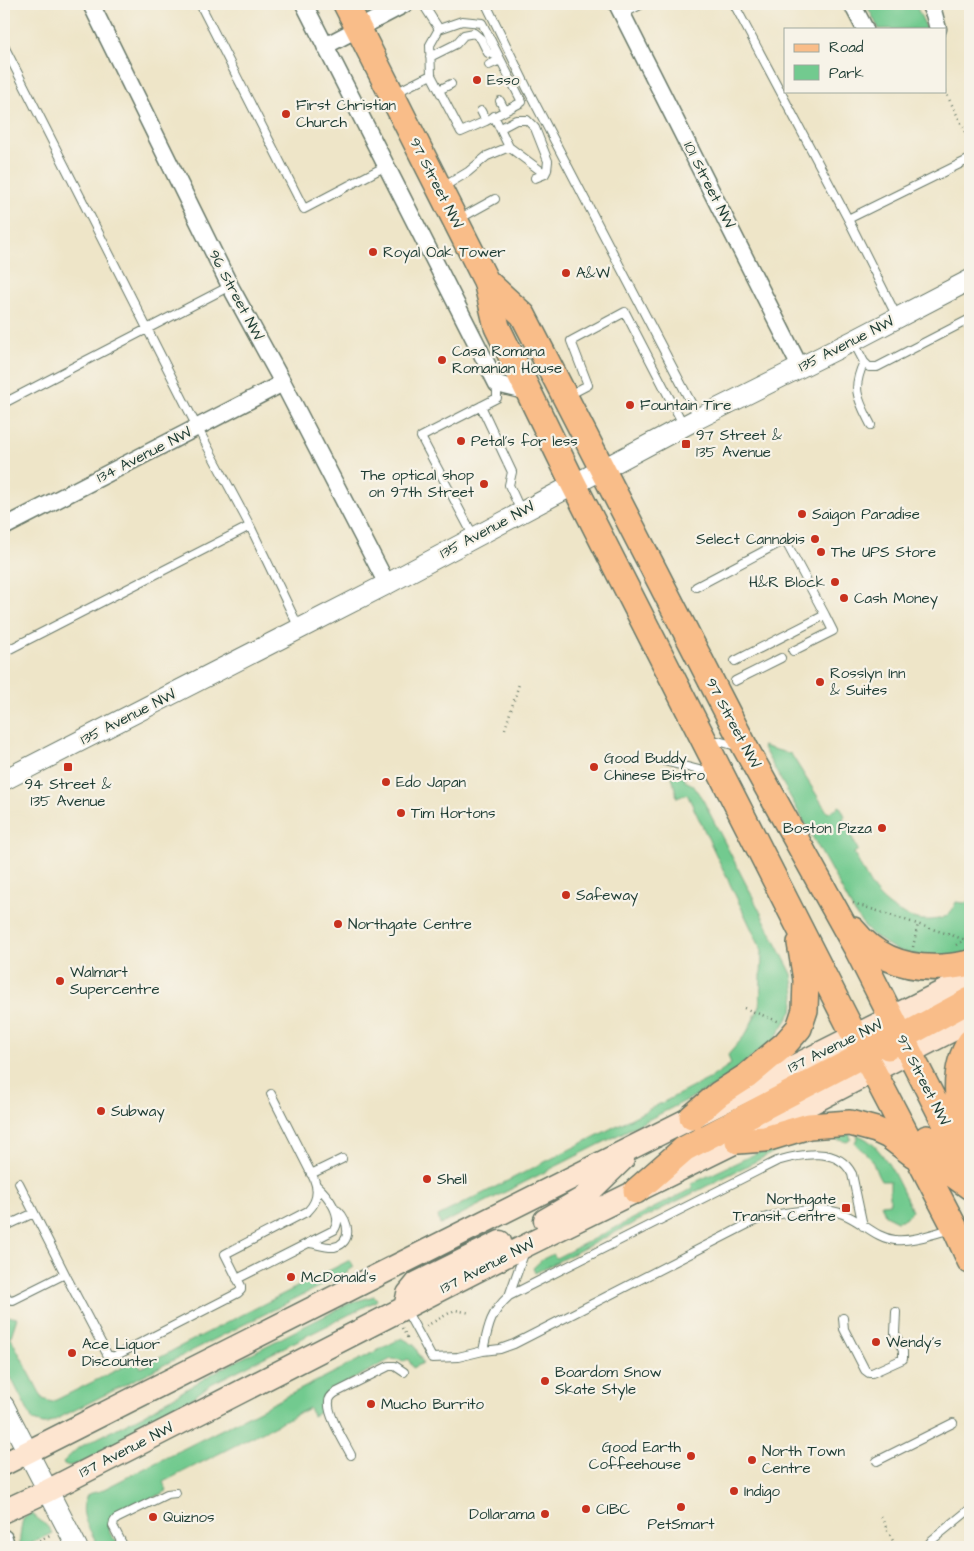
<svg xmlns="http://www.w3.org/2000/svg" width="974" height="1551" font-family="'Architects Daughter',sans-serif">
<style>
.green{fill:#72ca8f;stroke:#488462}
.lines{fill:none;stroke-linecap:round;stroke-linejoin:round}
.service-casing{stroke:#677868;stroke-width:10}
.minor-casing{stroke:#677868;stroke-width:19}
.tertiary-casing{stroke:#677868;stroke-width:22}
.secondary-casing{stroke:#677868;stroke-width:25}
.primary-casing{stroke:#677868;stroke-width:28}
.path{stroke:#677868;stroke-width:2.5;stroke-dasharray:1 4;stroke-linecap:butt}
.service{stroke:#fff;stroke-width:8}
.minor{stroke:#fff;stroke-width:16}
.tertiary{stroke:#fff;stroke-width:20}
.secondary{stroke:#fde5d0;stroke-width:22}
.primary{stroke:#f9bd89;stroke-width:25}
.poi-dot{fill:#c8321e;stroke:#f7f3e8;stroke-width:2}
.labels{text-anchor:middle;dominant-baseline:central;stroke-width:4.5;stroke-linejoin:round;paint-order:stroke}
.poi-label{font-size:15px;fill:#1f3d34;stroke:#f7f3e8;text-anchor:start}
.street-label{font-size:15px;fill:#1f3d34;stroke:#f7f3e8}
</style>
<rect width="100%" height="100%" fill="#f7f3e8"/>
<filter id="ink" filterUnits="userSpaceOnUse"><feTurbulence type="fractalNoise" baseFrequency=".02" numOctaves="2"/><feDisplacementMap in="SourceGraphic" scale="10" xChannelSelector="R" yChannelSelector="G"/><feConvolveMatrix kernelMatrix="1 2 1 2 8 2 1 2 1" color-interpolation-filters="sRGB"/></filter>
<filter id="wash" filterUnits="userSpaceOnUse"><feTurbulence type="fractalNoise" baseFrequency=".0096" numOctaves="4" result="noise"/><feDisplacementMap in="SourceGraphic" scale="20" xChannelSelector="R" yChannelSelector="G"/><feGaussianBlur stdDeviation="1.12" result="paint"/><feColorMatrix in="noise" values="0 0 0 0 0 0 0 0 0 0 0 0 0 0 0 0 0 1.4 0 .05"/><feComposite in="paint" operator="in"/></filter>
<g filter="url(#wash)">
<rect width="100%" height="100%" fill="#eee5c8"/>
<path class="green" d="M 866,4 L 915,4 L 927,29 L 879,29 Z
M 762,746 L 791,754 L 828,813 L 840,806 L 845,816 L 843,818 L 858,850 L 854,853 C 859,863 864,874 870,884 C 881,903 907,922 930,920 C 945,919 950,916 956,902 L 964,903 L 970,901 L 970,957 L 939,961 L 896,950 L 871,934 L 857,917 Z
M 672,776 L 684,776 L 685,781 L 693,785 L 703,800 L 792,974 L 795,994 L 793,1010 L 774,1040 L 715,1086 L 440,1225 L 438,1216 L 709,1079 L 731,1064 L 728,1055 L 746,1034 L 760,1006 L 762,951 L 687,794 L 677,798 Z
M 848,1129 L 851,1139 L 847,1142 C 825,1135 805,1139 784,1147 L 535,1273 L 533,1268 L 543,1259 L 553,1254 L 556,1258 L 562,1255 L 693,1188 L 691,1184 L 772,1146 Z
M 858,1135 C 884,1144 899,1185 912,1210 L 905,1219 L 897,1221 L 885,1215 L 881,1204 L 890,1203 L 890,1181 L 881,1181 C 876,1174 875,1165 870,1158 C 866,1152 859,1149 855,1143 Z
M 350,1260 L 354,1267 L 344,1274 L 47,1424 L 43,1424 L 33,1421 L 4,1364 L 4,1307 L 8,1316 L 17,1318 L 11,1336 L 8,1337 L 11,1338 L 43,1399 L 52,1402 L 137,1360 L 141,1368 L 181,1346 Z
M 374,1296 L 377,1299 L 376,1301 L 211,1384 L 166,1418 L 81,1463 L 69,1466 L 64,1464 L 63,1462 L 78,1448 L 145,1414 L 215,1372 L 350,1303 Z
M 402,1338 L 414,1345 L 423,1363 L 413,1368 L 408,1359 L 402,1362 L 400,1360 L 391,1359 L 329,1392 L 326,1397 L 324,1410 L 313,1416 L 309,1408 L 163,1482 L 167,1491 L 111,1518 C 103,1532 114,1536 120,1547 L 99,1547 C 90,1529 76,1513 88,1494 L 100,1491 Z
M 32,1513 C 38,1521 46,1522 52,1533 L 24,1547 L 20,1547 C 19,1541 21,1523 24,1517 Z"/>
</g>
<g filter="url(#ink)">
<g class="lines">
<g class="service-casing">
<path id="service" d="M 200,4 L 304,209 L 386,166
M 423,4 L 439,29 L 430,45 L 431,75 L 461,132 L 486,121 L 522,102 L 482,23 L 462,21 L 439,29
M 486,4 L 527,88 L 699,418
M 734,4 L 848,219 L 897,317
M 623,14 L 642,4
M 4,46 L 197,427 L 250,526 L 4,652
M 430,57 L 456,44 L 464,35 L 474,33 L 481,39 L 488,53 L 498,56
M 489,65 L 500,60
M 439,90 L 451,84
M 395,93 L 431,75
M 500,101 L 505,111
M 481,111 L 486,121
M 501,128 L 516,120 L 527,120 L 535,128 L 548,161 L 547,170 L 545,174 L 535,178
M 509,147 L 545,174
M 443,187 L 468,172 L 487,156 L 509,147 L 494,116
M 848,219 L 970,159
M 457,220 L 495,199
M 853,341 L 864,362 L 869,367 L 877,367 L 970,319
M 864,362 C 851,390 858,399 871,425
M 569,395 L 588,385 L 571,341 L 625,312 L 684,426
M 4,403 L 230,286
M 481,406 L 512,472 L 509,485 L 521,511
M 250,526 L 299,628
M 474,537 L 421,437 L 497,398 L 497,384
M 696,587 L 785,540 L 825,615 L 735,661
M 793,651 L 833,631 L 825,615
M 735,681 L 781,658
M 709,743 L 718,741 L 740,747
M 664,761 L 703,771 L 716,772
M 311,1174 L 342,1159
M 4,1227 L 34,1213
M 310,1243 C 317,1244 327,1248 334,1247 C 353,1243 349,1221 338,1211
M 65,1274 L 107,1354 L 113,1357 L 238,1293 L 241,1290 L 241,1286 L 225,1254 L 308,1211 C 317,1202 319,1191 314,1179 L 271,1094
M 237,1279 L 334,1230 C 344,1216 328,1196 317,1186
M 4,1293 L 8,1299 L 13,1300 L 65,1274 L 19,1183
M 509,1296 L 525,1251
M 406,1310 L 432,1358 L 458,1357 L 483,1351 L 500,1349 L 514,1344 L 752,1222 C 775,1213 820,1205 843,1214 C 862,1221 875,1238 895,1240 C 913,1242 934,1233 952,1229
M 843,1318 L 844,1329 L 865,1370 L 869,1373 L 872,1373 L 903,1359 L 903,1351 L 895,1333 L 896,1312
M 483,1351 C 488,1327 490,1313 509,1296 L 777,1161 C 801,1154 838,1146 852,1174 L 863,1226
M 351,1455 C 345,1443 327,1415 329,1402 C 329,1398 332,1395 335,1393 L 389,1366 L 395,1366 L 404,1372
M 877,1461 L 953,1423
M 124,1547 L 113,1526 L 114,1522 L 116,1519 L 167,1494 L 176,1493
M 927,1547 L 932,1540 L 970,1509"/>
</g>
<g class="minor-casing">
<path id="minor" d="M 91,4 L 230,286 L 283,383 L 387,584
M 304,4 L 497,384 L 529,392
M 617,4 L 800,367
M 852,4 L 865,29
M 929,4 L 934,14 L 938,29
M 325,46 L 405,4
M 4,527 L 283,383
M 4,1538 L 6,1545 L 4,1546"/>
</g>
<g class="tertiary-casing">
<path id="tertiary" d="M 4,780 L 387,584 L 699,418 L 853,341 L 970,280
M 4,1406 L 77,1547"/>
</g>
<g class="secondary-casing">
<path id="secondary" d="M 545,1220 L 583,1198 L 623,1159
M 405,1308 L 408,1294 L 417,1283 L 500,1242
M 4,1464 L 388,1270 L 970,978
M 4,1511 L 47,1491 L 527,1245 L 738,1141 L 970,1021"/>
</g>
<g class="primary-casing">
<path id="primary" d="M 346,4 L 486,281 L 497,327 L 573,483 L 848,1023 L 955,1228 L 970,1261
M 486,281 L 523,315 L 746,749 L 858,951 L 970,1172
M 853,930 C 883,967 925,973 970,963
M 888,1047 L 902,1037 L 970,1000
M 692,1117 L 719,1094 L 747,1076 L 785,1044 L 799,1028 L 805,1010 L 806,980 L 800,943
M 927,1138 L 941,1166 L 970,1187
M 738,1141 L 765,1139 L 809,1126 L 850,1123 L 876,1130 L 889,1136 L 914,1155
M 968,1147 C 959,1114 949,1073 970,1042
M 636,1191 L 684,1149 L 865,1054 C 877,1044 885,1033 891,1019"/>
</g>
<path class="path" d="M 945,91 L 970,141
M 505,729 L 519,684
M 853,903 L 966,940
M 956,945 L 970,937
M 913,947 L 918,924
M 744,1008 L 780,1022
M 426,1326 L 455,1310 L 471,1313
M 402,1328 L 407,1337 L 408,1336
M 881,1517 L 896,1547
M 26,1547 L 52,1534"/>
<use href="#service" class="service"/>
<use href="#minor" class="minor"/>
<use href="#tertiary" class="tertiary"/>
<use href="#secondary" class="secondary"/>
<use href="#primary" class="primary"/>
</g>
</g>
<g class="poi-dot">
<circle cx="477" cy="80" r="5"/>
<circle cx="286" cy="114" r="5"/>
<circle cx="373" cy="252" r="5"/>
<circle cx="566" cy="273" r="5"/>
<circle cx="442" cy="360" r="5"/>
<circle cx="630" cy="405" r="5"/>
<circle cx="461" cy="441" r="5"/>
<rect x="681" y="439" width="10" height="10" rx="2.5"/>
<circle cx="484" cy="484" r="5"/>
<circle cx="802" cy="514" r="5"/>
<circle cx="815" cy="539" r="5"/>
<circle cx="821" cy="552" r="5"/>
<circle cx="835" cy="582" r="5"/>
<circle cx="844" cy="598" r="5"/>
<circle cx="820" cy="682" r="5"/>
<rect x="63" y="762" width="10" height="10" rx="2.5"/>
<circle cx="594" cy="767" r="5"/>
<circle cx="386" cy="782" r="5"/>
<circle cx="401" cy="813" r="5"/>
<circle cx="882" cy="828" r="5"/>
<circle cx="566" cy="895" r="5"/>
<circle cx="338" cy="924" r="5"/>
<circle cx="60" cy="981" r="5"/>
<circle cx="101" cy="1111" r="5"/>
<circle cx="427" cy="1179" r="5"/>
<rect x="841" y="1203" width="10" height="10" rx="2.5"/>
<circle cx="291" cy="1277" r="5"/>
<circle cx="876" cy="1342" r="5"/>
<circle cx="72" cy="1353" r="5"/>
<circle cx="545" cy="1381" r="5"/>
<circle cx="371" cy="1404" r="5"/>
<circle cx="691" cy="1456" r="5"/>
<circle cx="752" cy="1460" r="5"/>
<circle cx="734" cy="1491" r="5"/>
<circle cx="681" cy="1507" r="5"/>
<circle cx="586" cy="1509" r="5"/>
<circle cx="545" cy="1514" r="5"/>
<circle cx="153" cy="1517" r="5"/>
</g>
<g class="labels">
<g class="poi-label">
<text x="487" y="80">Esso</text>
<text x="296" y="105">First Christian<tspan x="296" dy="17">Church</tspan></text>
<text x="383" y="252">Royal Oak Tower</text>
<text x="576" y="273">A&amp;W</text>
<text x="452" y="351">Casa Romana<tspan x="452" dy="17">Romanian House</tspan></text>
<text x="640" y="405">Fountain Tire</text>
<text x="696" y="435">97 Street &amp;<tspan x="696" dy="17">135 Avenue</tspan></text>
<text x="471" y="441">Petal's for less</text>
<text x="474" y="475" text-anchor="end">The optical shop<tspan x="474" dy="17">on 97th Street</tspan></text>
<text x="812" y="514">Saigon Paradise</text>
<text x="805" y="539" text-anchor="end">Select Cannabis</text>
<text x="831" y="552">The UPS Store</text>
<text x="825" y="582" text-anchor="end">H&amp;R Block</text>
<text x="854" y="598">Cash Money</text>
<text x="830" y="673">Rosslyn Inn<tspan x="830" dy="17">&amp; Suites</tspan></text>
<text x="604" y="758">Good Buddy<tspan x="604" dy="17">Chinese Bistro</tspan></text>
<text x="396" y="782">Edo Japan</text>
<text x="68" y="784" text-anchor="middle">94 Street &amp;<tspan x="68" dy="17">135 Avenue</tspan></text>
<text x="411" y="813">Tim Hortons</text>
<text x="872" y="828" text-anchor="end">Boston Pizza</text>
<text x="576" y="895">Safeway</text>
<text x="348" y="924">Northgate Centre</text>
<text x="70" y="972">Walmart<tspan x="70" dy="17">Supercentre</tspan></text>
<text x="111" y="1111">Subway</text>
<text x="437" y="1179">Shell</text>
<text x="836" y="1199" text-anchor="end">Northgate<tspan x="836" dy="17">Transit Centre</tspan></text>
<text x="301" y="1277">McDonald's</text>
<text x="886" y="1342">Wendy's</text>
<text x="82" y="1344">Ace Liquor<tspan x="82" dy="17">Discounter</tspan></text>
<text x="555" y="1372">Boardom Snow<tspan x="555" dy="17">Skate Style</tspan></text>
<text x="381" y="1404">Mucho Burrito</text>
<text x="681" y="1447" text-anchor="end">Good Earth<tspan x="681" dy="17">Coffeehouse</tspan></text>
<text x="762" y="1451">North Town<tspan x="762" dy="17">Centre</tspan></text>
<text x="744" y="1491">Indigo</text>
<text x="596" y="1509">CIBC</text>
<text x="535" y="1514" text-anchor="end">Dollarama</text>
<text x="163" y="1517">Quiznos</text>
<text x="681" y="1524" text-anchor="middle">PetSmart</text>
</g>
<g class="street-label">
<text transform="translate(436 183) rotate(63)">97 Street NW</text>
<text transform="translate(709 185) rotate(63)">101 Street NW</text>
<text transform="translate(236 295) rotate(62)">96 Street NW</text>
<text transform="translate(846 344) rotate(-27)">135 Avenue NW</text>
<text transform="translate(144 455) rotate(-27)">134 Avenue NW</text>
<text transform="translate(487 530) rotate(-28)">135 Avenue NW</text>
<text transform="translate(128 717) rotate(-27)">135 Avenue NW</text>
<text transform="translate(733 723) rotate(62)">97 Street NW</text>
<text transform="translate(835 1046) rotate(-26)">137 Avenue NW</text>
<text transform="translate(923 1080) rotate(63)">97 Street NW</text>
<text transform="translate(487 1266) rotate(-27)">137 Avenue NW</text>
<text transform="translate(126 1450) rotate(-27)">137 Avenue NW</text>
</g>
</g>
<rect width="974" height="1551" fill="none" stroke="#f7f3e8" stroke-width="20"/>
<rect x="784" y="28" width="162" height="65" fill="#f7f3e8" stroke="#a1aaa0"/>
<rect x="794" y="44" width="25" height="8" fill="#f9bd89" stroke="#a1aaa0"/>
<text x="829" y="52" font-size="15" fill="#1f3d34">Road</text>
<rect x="794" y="65" width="25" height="15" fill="#72ca8f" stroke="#a1aaa0"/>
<text x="829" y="78" font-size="15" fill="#1f3d34">Park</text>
</svg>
